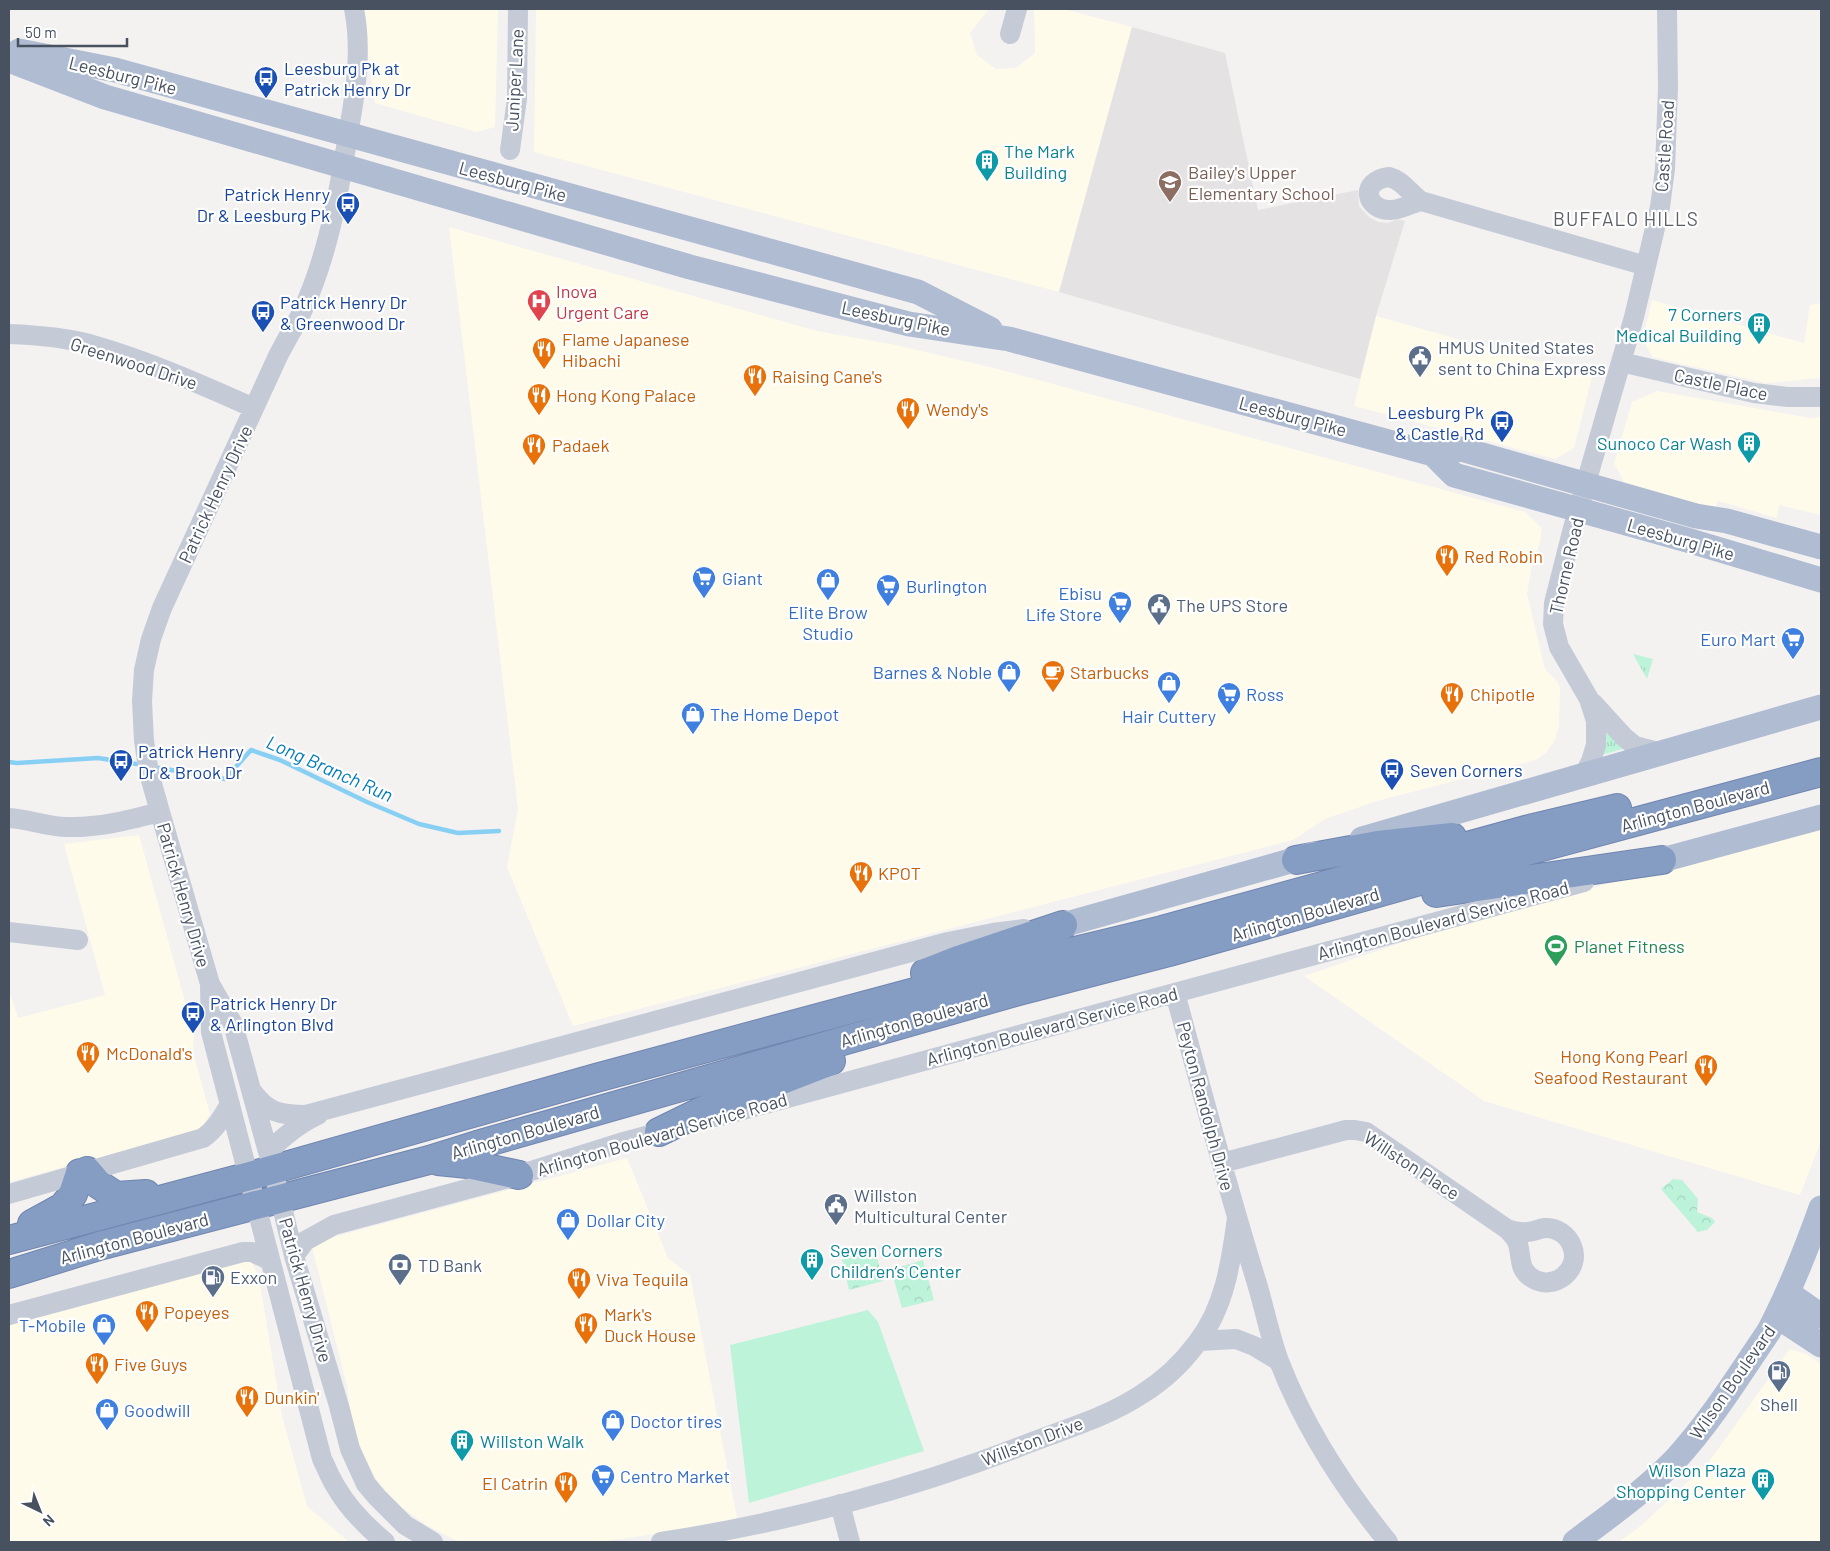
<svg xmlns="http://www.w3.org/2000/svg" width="1830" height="1551" font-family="Barlow,sans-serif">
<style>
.commercial{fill:#fefbeb}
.education{fill:#e5e2e3}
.grass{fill:url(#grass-tufts)}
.forest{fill:url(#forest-crowns)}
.pitch{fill:#bdf3d9}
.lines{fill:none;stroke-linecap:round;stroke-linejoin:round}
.stream{stroke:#87d0f4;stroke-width:4.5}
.highway-casing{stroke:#7086af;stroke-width:30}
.minor{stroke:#c4cbd7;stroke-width:20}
.major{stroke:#afbcd2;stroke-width:25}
.highway{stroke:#859cc3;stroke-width:28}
.labels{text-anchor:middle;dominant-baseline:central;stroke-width:4.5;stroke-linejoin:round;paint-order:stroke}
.transit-label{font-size:18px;fill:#164399;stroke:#fff;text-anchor:start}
.street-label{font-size:18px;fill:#475160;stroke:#fff}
.culture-label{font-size:18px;fill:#0d838f;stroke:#fff;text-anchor:start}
.education-label{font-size:18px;fill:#785e54;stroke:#fff;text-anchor:start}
.health-label{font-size:18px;fill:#be3a42;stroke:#fff;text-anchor:start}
.food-label{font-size:18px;fill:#c56008;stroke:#fff;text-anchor:start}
.service-label{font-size:18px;fill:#4e5e75;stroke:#fff;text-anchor:start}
.shop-label{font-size:18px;fill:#366cbe;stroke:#fff;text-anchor:start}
.leisure-label{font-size:18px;fill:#27864d;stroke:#fff;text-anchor:start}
.neighbourhood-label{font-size:19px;letter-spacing:1px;fill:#5d6067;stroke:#fff}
.water-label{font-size:19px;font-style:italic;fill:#007cba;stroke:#fff}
</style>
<defs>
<pattern id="grass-tufts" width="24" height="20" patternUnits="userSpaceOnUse" patternTransform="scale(1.25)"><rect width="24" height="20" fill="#bdf3d9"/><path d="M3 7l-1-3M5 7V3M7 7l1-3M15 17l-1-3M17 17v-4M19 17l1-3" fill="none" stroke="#a4d2bd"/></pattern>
<pattern id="forest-crowns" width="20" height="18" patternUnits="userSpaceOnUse" patternTransform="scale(1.25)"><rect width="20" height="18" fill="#bdf3d9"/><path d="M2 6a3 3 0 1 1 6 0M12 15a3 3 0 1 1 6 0" fill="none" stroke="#a4d2bd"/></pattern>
</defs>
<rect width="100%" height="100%" fill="#f4f1f1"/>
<path class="commercial" d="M 361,9 L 498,9 L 495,127 L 477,132 L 375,103 Z
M 536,9 L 989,9 L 970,33 L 977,55 L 996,69 L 1016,68 L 1035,53 L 1034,9 L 1064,9 L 1132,27 L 1059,292 L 534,152 Z
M 449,227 L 817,331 L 896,345 L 998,369 L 1525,512 L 1542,528 L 1540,543 L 1533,559 L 1527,594 L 1545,669 L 1557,681 L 1560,688 L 1559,726 L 1555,740 L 1547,752 L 1536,760 L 1377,801 L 1325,819 L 1293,840 L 573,1026 L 507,867 L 518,809 Z
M 1652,300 L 1804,343 L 1810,305 L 1821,303 L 1821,378 L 1766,383 L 1652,357 L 1643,339 Z
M 1376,316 L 1592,377 L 1574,448 L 1555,459 L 1354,406 Z
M 1657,391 L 1811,418 L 1821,417 L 1821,515 L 1779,505 L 1777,518 L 1718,501 L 1715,509 L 1624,482 L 1614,463 L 1632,402 Z
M 1821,826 L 1821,1141 L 1800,1195 L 1484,1101 L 1304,976 L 1439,930 Z
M 139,835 L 194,1034 L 193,1052 L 210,1114 L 201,1130 L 9,1182 L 9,990 L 18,1018 L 105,995 L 64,844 Z
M 627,1158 L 668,1258 L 690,1275 L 737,1518 L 663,1533 L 598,1542 L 459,1542 L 428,1526 L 401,1507 L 379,1484 L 364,1457 L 351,1422 L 347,1386 L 311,1243 Z
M 251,1261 L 259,1278 L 282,1416 L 307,1506 L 349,1542 L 9,1542 L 9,1323 L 210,1268 Z
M 1790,1349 L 1806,1354 L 1821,1364 L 1821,1542 L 1619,1542 L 1643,1524 L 1708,1463 Z"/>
<path class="education" d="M 1132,27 L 1225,53 L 1258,210 L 1358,190 L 1359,206 L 1370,218 L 1379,222 L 1388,223 L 1398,219 L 1405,221 L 1376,316 L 1360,379 L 1059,292 Z"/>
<path class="grass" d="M 1633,654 L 1653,659 L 1647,679 Z
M 1603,720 L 1626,748 L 1598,756 Z"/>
<path class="forest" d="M 1673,1179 L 1682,1180 L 1698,1199 L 1697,1212 L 1712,1218 L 1715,1222 L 1707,1230 L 1698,1232 L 1661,1189 Z
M 875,1250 L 883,1281 L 849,1290 L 842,1259 Z
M 923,1260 L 934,1300 L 902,1308 L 891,1270 Z"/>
<path class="pitch" d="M 868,1310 L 878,1322 L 924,1451 L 749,1503 L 730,1345 Z"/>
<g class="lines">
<path class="stream" d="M 9,762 L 17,763 L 98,758 L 143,765
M 153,767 L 225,779 L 251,750 L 280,760 L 367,802 L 419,824 L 458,833 L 499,831"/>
<g class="highway-casing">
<path id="highway" d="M 1296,860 L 1378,845 L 1452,837
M 1436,893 L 1662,860
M 925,973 L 958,960 L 1063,925
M 659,1132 L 704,1110 L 831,1061
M 438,1161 L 468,1164 L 519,1175
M 87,1171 L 98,1184 L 116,1196 L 146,1194
M 32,1224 L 63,1207 L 73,1194 L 80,1173
M 9,1240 L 250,1176 L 596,1078 L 777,1029 L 1008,967 L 1162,930 L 1533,828 L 1617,808
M 9,1274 L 99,1246 L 429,1160 L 477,1145 L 1015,992 L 1169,952 L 1504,857 L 1821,772"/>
</g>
<path class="minor" d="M 354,9 C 362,48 356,90 349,129 C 339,192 328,258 300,316 C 293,329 285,342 278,356 L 162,608 L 151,639 L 144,670 L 142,701 L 144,741 L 149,773 L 160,812 L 210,984 L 233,1024 L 273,1170 L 294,1256 L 339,1406 L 350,1449 L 366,1484 L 377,1497 L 405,1525 L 433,1542
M 1010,34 L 1017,9
M 510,150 L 517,99 L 518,9
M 1389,177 C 1404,181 1409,193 1421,201 C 1412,203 1400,210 1391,210 C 1366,211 1358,181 1389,177 Z
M 1421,201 L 1646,266
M 9,334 C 35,335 63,337 89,344 C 146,360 200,384 254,408
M 1621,362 L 1754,393 L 1788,397 L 1821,397
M 1593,703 L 1624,737 L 1635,746 L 1662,753
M 1583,777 L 1591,761 L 1596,745 L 1596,721 L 1589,699 L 1559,647 L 1553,624 L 1554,603 L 1573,528 L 1634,317 L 1660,207 L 1665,169 L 1668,87 L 1667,9
M 9,818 C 29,819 47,827 67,827 C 99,828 129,820 160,812
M 9,932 L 78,940
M 210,986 L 211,1032 L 322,1459 C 327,1469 331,1479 336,1487 C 348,1508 367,1527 385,1542
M 1175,993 C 1201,1088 1226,1183 1255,1277 C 1264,1305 1269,1334 1279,1361 C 1304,1426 1344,1488 1388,1542
M 251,1090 C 268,1113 279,1115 306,1115 L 948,942 L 993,933 L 1024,929
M 717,1117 L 1584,882
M 268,1152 C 283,1137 298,1124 318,1115
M 1222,1163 L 1346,1130 L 1355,1130 L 1366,1132 L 1507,1229 C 1513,1231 1520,1233 1526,1232 C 1532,1232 1538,1229 1545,1228 C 1556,1227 1568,1235 1572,1246 C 1582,1270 1553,1292 1532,1278 C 1518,1269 1522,1258 1518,1244 C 1516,1238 1512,1234 1507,1229
M 9,1194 L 203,1138 C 216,1129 222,1117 230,1104
M 294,1256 L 305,1241 L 334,1225 L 512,1177 L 620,1143 L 672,1129
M 9,1315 L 243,1252 L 252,1252 L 269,1260
M 1199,1341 L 1236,1339 L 1254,1346 L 1279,1361
M 840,1504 L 850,1542
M 661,1542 C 785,1523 915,1488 1032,1442 C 1069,1428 1109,1416 1142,1394 C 1163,1381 1183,1362 1197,1343 C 1225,1307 1231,1262 1237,1218"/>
<path class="major" d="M 19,51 L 115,70 L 918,292 L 990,329
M 9,60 L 105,97 L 690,267 L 909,324 L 1009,339 L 1433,454 L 1461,449 L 1696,516 L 1727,521 L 1821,547
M 1433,454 L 1454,475 L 1687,540 L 1821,580
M 1362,839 L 1821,707
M 1662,860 L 1821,817
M 1063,925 L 1315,854
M 1788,1293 L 1821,1316
M 1777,1316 L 1821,1345
M 1575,1542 C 1609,1516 1645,1491 1675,1460 C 1711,1421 1739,1375 1769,1331 C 1790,1291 1806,1250 1821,1208"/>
<use href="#highway" class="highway"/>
</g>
<defs>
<g id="bus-pin" transform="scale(1.25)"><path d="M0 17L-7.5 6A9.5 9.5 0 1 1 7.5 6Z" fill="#1a4fb4" stroke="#fff"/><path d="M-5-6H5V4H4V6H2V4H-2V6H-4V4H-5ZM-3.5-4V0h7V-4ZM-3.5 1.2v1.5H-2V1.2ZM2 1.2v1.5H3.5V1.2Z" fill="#fff"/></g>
<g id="building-pin" transform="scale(1.25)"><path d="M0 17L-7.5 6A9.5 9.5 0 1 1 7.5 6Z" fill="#0f9aa8" stroke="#fff"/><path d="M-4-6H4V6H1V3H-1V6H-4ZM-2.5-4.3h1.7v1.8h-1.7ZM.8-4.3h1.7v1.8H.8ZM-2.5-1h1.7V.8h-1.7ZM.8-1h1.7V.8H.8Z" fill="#fff"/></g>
<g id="school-pin" transform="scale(1.25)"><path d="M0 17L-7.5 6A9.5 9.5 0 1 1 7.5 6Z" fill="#8d6e63" stroke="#fff"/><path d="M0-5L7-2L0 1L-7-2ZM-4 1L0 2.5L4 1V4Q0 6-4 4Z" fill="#fff"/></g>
<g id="hospital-pin" transform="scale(1.25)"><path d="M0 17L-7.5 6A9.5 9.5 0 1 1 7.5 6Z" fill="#e0444e" stroke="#fff"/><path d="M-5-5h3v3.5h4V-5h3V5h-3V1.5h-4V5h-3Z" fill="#fff"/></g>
<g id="restaurant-pin" transform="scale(1.25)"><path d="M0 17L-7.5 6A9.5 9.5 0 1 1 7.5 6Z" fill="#e8710a" stroke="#fff"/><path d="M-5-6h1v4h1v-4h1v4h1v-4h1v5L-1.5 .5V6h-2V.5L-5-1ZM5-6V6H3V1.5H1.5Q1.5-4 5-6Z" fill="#fff"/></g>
<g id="civic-pin" transform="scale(1.25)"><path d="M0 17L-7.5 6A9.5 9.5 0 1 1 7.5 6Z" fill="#5c6f8a" stroke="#fff"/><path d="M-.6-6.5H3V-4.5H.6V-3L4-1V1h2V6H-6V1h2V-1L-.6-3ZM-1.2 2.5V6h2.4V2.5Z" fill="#fff"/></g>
<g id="supermarket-pin" transform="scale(1.25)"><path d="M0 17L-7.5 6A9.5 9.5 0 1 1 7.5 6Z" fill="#3f7fe0" stroke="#fff"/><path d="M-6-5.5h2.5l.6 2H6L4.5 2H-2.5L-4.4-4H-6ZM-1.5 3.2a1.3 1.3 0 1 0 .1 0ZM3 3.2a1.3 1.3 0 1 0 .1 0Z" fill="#fff"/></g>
<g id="shop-pin" transform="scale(1.25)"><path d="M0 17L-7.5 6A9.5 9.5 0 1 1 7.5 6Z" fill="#3f7fe0" stroke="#fff"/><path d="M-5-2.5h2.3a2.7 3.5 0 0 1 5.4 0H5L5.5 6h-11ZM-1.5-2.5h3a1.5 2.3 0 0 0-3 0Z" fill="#fff"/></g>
<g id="cafe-pin" transform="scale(1.25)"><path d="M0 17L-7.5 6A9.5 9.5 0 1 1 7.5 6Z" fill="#e8710a" stroke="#fff"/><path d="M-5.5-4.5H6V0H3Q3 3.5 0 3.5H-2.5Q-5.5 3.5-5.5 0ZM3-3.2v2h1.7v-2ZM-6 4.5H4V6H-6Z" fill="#fff"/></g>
<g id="stadium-pin" transform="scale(1.25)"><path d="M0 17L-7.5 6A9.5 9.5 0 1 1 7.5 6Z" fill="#2e9e5b" stroke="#fff"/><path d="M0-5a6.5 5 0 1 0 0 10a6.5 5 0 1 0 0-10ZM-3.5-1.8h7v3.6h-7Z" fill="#fff"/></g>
<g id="bank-pin" transform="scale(1.25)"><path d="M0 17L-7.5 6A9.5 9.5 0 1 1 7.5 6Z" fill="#5c6f8a" stroke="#fff"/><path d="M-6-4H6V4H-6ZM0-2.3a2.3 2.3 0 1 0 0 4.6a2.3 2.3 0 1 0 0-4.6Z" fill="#fff"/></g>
<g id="fuel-pin" transform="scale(1.25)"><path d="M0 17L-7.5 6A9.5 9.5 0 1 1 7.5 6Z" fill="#5c6f8a" stroke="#fff"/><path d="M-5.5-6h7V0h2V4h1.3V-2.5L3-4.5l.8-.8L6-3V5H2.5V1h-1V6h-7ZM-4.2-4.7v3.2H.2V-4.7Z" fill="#fff"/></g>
</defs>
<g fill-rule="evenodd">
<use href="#bus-pin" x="266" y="78"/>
<use href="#building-pin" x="987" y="161"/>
<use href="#school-pin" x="1170" y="182"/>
<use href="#bus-pin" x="348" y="204"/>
<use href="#hospital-pin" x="539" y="301"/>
<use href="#bus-pin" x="263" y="312"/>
<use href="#building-pin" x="1759" y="324"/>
<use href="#restaurant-pin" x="544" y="349"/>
<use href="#civic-pin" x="1420" y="357"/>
<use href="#restaurant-pin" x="755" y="376"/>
<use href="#restaurant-pin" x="539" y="395"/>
<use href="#restaurant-pin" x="908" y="409"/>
<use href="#bus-pin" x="1502" y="422"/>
<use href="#building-pin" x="1749" y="443"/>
<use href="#restaurant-pin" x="534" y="445"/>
<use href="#restaurant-pin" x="1447" y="556"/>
<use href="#supermarket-pin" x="704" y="578"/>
<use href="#shop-pin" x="828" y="580"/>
<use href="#supermarket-pin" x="888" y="586"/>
<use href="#supermarket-pin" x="1120" y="603"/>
<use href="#civic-pin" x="1159" y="605"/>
<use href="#supermarket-pin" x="1793" y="639"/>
<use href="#shop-pin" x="1009" y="672"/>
<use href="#cafe-pin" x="1053" y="672"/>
<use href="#shop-pin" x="1169" y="683"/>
<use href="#supermarket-pin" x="1229" y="694"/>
<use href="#restaurant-pin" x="1452" y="694"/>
<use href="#shop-pin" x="693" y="714"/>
<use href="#bus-pin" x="121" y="761"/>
<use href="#bus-pin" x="1392" y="770"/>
<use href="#restaurant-pin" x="861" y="873"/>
<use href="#stadium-pin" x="1556" y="946"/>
<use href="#bus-pin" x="193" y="1013"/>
<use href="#restaurant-pin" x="88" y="1053"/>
<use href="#restaurant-pin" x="1706" y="1066"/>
<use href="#civic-pin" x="836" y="1205"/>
<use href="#shop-pin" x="568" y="1220"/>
<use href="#building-pin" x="812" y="1260"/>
<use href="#bank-pin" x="400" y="1265"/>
<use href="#fuel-pin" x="213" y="1277"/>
<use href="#restaurant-pin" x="579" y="1279"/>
<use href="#restaurant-pin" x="147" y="1312"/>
<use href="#restaurant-pin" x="586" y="1324"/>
<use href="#shop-pin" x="104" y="1325"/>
<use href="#restaurant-pin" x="97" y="1364"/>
<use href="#fuel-pin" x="1779" y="1372"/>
<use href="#restaurant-pin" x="247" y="1397"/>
<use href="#shop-pin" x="107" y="1410"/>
<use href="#shop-pin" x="613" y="1421"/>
<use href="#building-pin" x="462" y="1441"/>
<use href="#supermarket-pin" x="603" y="1476"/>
<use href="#building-pin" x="1763" y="1480"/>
<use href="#restaurant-pin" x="566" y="1483"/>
</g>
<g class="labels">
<g class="transit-label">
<text x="284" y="68">Leesburg Pk at<tspan x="284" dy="21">Patrick Henry Dr</tspan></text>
<text x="330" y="194" text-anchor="end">Patrick Henry<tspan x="330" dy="21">Dr &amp; Leesburg Pk</tspan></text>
<text x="280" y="302">Patrick Henry Dr<tspan x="280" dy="21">&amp; Greenwood Dr</tspan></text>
<text x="1484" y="412" text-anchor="end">Leesburg Pk<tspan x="1484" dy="21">&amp; Castle Rd</tspan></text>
<text x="138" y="751">Patrick Henry<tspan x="138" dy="21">Dr &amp; Brook Dr</tspan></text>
<text x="1410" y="770">Seven Corners</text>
<text x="210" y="1003">Patrick Henry Dr<tspan x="210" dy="21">&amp; Arlington Blvd</tspan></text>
</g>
<g class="street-label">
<text transform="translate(123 75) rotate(14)">Leesburg Pike</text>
<text transform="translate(514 80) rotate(-87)">Juniper Lane</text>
<text transform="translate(1664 146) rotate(-86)">Castle Road</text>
<text transform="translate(513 181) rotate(15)">Leesburg Pike</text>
<text transform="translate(896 318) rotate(12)">Leesburg Pike</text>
<text transform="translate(134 363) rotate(18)">Greenwood Drive</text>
<text transform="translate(1721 384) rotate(12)">Castle Place</text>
<text transform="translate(1293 416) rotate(15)">Leesburg Pike</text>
<text transform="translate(215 494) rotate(-65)">Patrick Henry Drive</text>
<text transform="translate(1681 539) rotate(16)">Leesburg Pike</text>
<text transform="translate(1566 566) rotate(-77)">Thorne Road</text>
<text transform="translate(1695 806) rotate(-15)">Arlington Boulevard</text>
<text transform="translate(184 895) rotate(74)">Patrick Henry Drive</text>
<text transform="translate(1305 914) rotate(-16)">Arlington Boulevard</text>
<text transform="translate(1443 920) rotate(-15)">Arlington Boulevard Service Road</text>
<text transform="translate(914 1020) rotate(-16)">Arlington Boulevard</text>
<text transform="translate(1052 1026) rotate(-15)">Arlington Boulevard Service Road</text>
<text transform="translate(1206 1106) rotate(75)">Peyton Randolph Drive</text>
<text transform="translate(525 1132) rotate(-16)">Arlington Boulevard</text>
<text transform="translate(662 1134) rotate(-16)">Arlington Boulevard Service Road</text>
<text transform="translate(1412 1165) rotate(33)">Willston Place</text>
<text transform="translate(134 1238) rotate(-15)">Arlington Boulevard</text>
<text transform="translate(306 1290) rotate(74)">Patrick Henry Drive</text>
<text transform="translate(1732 1382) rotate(-55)">Wilson Boulevard</text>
<text transform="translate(1032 1441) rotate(-21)">Willston Drive</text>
</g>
<g class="culture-label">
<text x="1004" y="151">The Mark<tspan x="1004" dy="21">Building</tspan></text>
<text x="1742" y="314" text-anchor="end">7 Corners<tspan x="1742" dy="21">Medical Building</tspan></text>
<text x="1732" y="443" text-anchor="end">Sunoco Car Wash</text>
<text x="830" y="1250">Seven Corners<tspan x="830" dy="21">Children’s Center</tspan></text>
<text x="480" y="1441">Willston Walk</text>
<text x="1746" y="1470" text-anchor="end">Wilson Plaza<tspan x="1746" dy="21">Shopping Center</tspan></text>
</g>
<g class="education-label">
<text x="1188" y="172">Bailey's Upper<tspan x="1188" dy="21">Elementary School</tspan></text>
</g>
<g class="health-label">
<text x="556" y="291">Inova<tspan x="556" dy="21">Urgent Care</tspan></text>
</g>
<g class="food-label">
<text x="562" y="339">Flame Japanese<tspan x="562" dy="21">Hibachi</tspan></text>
<text x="772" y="376">Raising Cane's</text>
<text x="556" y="395">Hong Kong Palace</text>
<text x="926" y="409">Wendy's</text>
<text x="552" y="445">Padaek</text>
<text x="1464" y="556">Red Robin</text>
<text x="1070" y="672">Starbucks</text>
<text x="1470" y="694">Chipotle</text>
<text x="878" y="873">KPOT</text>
<text x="106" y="1053">McDonald's</text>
<text x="1688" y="1056" text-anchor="end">Hong Kong Pearl<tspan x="1688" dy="21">Seafood Restaurant</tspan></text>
<text x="596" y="1279">Viva Tequila</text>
<text x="164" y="1312">Popeyes</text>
<text x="604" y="1314">Mark's<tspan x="604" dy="21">Duck House</tspan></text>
<text x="114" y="1364">Five Guys</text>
<text x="264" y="1397">Dunkin'</text>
<text x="548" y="1483" text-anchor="end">El Catrin</text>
</g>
<g class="service-label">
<text x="1438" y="347">HMUS United States<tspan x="1438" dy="21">sent to China Express</tspan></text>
<text x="1176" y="605">The UPS Store</text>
<text x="854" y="1195">Willston<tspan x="854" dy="21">Multicultural Center</tspan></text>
<text x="418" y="1265">TD Bank</text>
<text x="230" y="1277">Exxon</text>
<text x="1779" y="1404" text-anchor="middle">Shell</text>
</g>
<g class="shop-label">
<text x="722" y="578">Giant</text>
<text x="906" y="586">Burlington</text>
<text x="1102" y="593" text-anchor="end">Ebisu<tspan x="1102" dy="21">Life Store</tspan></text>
<text x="828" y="612" text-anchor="middle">Elite Brow<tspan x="828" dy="21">Studio</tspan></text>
<text x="1776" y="639" text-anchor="end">Euro Mart</text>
<text x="992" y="672" text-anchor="end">Barnes &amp; Noble</text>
<text x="1246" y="694">Ross</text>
<text x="710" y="714">The Home Depot</text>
<text x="1169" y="716" text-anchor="middle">Hair Cuttery</text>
<text x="586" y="1220">Dollar City</text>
<text x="86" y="1325" text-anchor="end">T-Mobile</text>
<text x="124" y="1410">Goodwill</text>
<text x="630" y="1421">Doctor tires</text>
<text x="620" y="1476">Centro Market</text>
</g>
<g class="leisure-label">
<text x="1574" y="946">Planet Fitness</text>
</g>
<g class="neighbourhood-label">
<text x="1626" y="218">BUFFALO HILLS</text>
</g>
<g class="water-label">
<text transform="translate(330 768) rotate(24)">Long Branch Run</text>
</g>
</g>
<rect width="1830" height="1551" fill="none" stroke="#475160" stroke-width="20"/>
<g transform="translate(40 1511) rotate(137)" stroke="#ffffff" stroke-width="4" paint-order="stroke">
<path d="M0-4L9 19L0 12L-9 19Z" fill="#475160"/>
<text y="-8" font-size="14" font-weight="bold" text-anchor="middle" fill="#475160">N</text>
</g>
<path d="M18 38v8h109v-8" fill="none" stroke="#475160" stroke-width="2.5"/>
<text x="25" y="38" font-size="15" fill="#475160" stroke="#ffffff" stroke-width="4" paint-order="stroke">50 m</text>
</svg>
